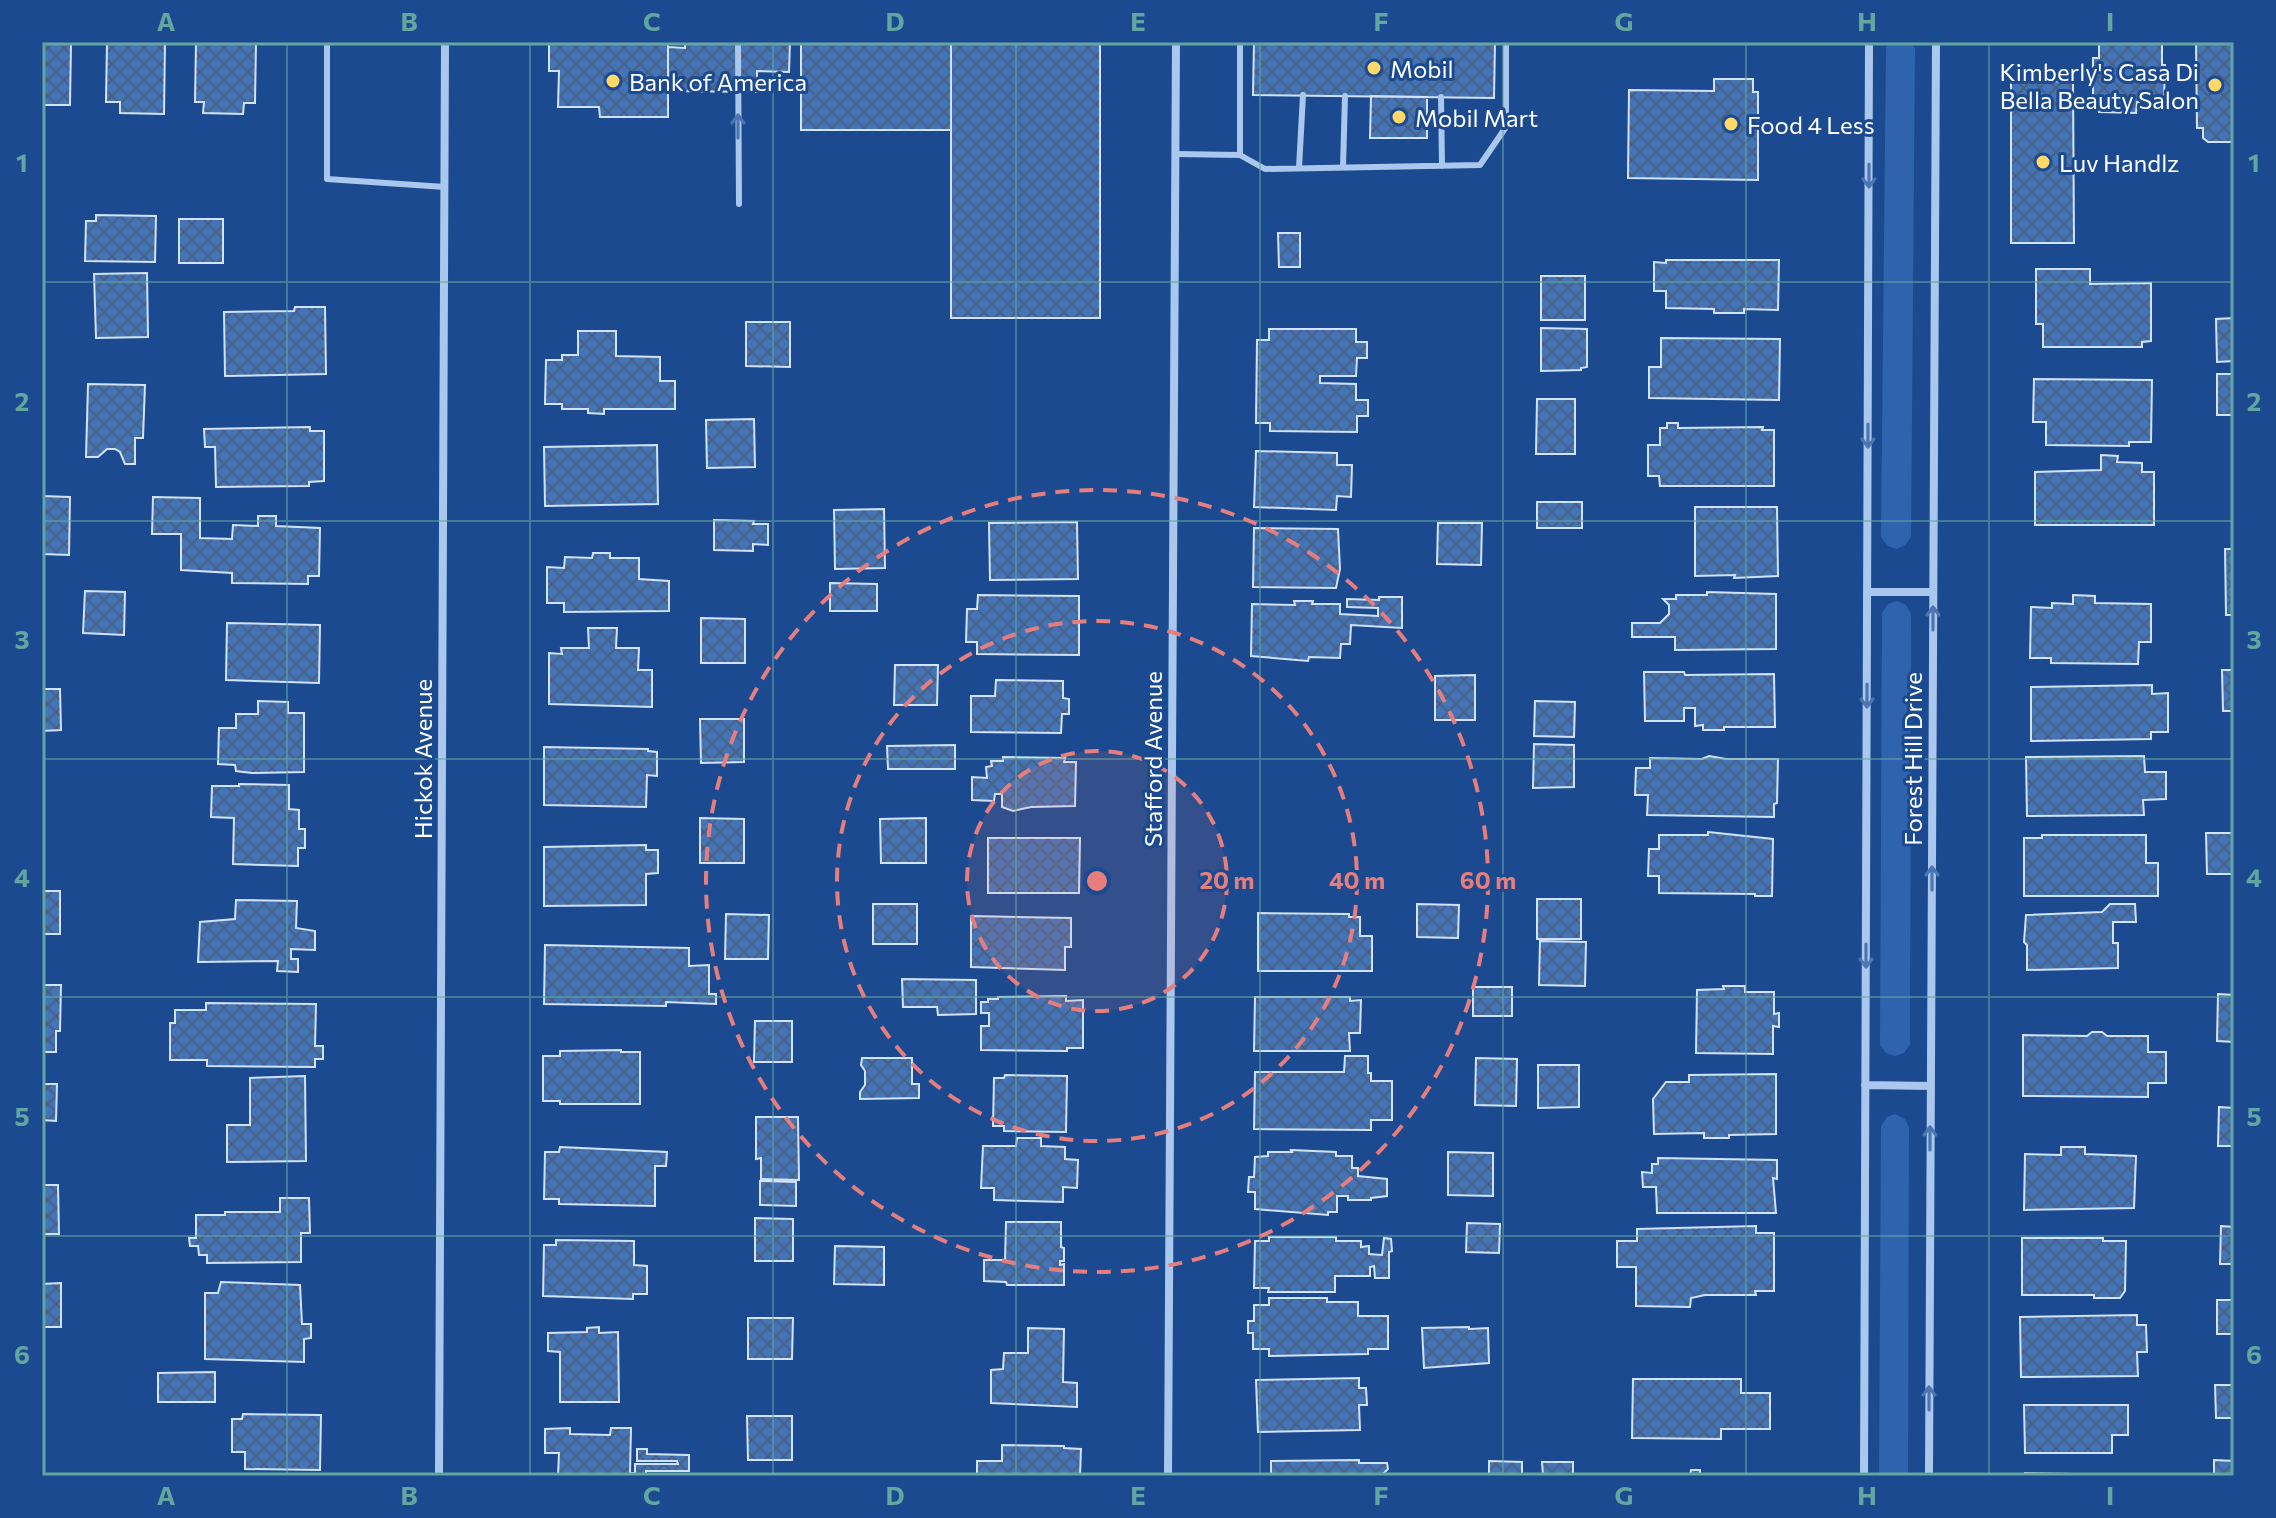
<svg xmlns="http://www.w3.org/2000/svg" width="2276" height="1518" font-family="Commissioner,sans-serif">
<style>
.grass{fill:#2e64ae}
.building{fill:url(#building-cross-hatch);stroke:#d1e2fa;stroke-width:2}
.lines{fill:none;stroke-linecap:round;stroke-linejoin:round}
.lane{stroke:#aac7ee;stroke-width:6}
.street{stroke:#aac7ee;stroke-width:8}
.oneway{stroke:#4d76b1}
.grid{fill:none;stroke:#63a6a1;stroke-width:2;stroke-opacity:0.55}
.ring{fill:none;stroke:#e67e7e;stroke-width:4;stroke-dasharray:14 10}
.poi-dot{fill:#ffd968;stroke:#1b4a90;stroke-width:3}
.labels{text-anchor:middle;dominant-baseline:central;stroke-width:6;stroke-linejoin:round;paint-order:stroke}
.poi-label{font-size:24px;fill:#fff;stroke:#1b4a90;text-anchor:start}
.street-label{font-size:24px;fill:#fff;stroke:#1b4a90}
.centre{fill:#e67e7e;stroke:#1b4a90;stroke-width:4}
.ring-label{font-size:24px;text-anchor:middle;font-weight:bold;fill:#e67e7e;stroke:#1b4a90;stroke-width:6;stroke-linejoin:round;paint-order:stroke}
.neatline{fill:none;stroke:#63a6a1;stroke-width:3}
.grid-label{font-size:26px;text-anchor:middle;font-weight:bold;fill:#63a6a1}
</style>
<defs>
<pattern id="building-cross-hatch" width="8" height="8" patternUnits="userSpaceOnUse" patternTransform="scale(2)"><rect width="8" height="8" fill="#4474b8"/><path d="M0 0l8 8M0 8l8-8" fill="none" stroke="#486082"/></pattern>
</defs>
<rect width="100%" height="100%" fill="#1b4a90"/>
<path class="grass" d="M 1890,42 L 1911,42 L 1915,48 L 1911,537 L 1905,545 L 1897,549 L 1888,546 L 1881,537 L 1886,47 Z
M 1897,601 L 1906,605 L 1911,614 L 1910,1044 L 1904,1053 L 1895,1056 L 1886,1053 L 1880,1045 L 1882,613 L 1888,604 Z
M 1895,1114 L 1905,1119 L 1909,1127 L 1908,1476 L 1879,1476 L 1881,1126 L 1887,1117 Z"/>
<path class="building" d="M 42,42 L 71,42 L 70,105 L 42,105 Z
M 107,42 L 165,42 L 164,114 L 120,113 L 120,102 L 106,102 Z
M 196,42 L 256,42 L 255,103 L 244,103 L 243,114 L 203,113 L 204,102 L 195,102 Z
M 549,42 L 668,42 L 668,117 L 600,117 L 599,107 L 558,107 L 559,71 L 549,71 Z
M 685,42 L 790,42 L 789,72 L 757,71 L 757,92 L 668,91 L 668,47 L 685,48 Z
M 801,42 L 951,42 L 951,130 L 801,130 Z
M 951,42 L 1100,42 L 1100,318 L 951,318 Z
M 1254,42 L 1495,42 L 1494,98 L 1253,95 Z
M 2099,42 L 2162,42 L 2162,65 L 2165,65 L 2164,102 L 2137,102 L 2136,113 L 2099,112 L 2099,102 L 2093,102 L 2093,58 L 2099,58 Z
M 2196,42 L 2234,42 L 2234,142 L 2208,142 L 2203,138 L 2203,128 L 2197,128 Z
M 1714,79 L 1753,79 L 1753,92 L 1758,92 L 1758,180 L 1628,178 L 1629,90 L 1714,91 Z
M 2073,81 L 2074,243 L 2011,243 L 2011,82 Z
M 1371,96 L 1427,97 L 1427,138 L 1370,138 Z
M 96,215 L 156,216 L 155,262 L 85,261 L 86,221 L 96,221 Z
M 179,219 L 223,219 L 223,263 L 179,263 Z
M 1278,233 L 1300,233 L 1300,267 L 1279,267 Z
M 1666,260 L 1779,260 L 1778,310 L 1744,309 L 1744,313 L 1714,313 L 1714,309 L 1666,308 L 1666,291 L 1654,291 L 1654,262 L 1666,263 Z
M 2036,269 L 2090,269 L 2090,284 L 2151,283 L 2151,341 L 2142,342 L 2142,347 L 2043,347 L 2043,324 L 2036,324 Z
M 147,273 L 148,337 L 96,338 L 94,274 Z
M 1541,276 L 1585,276 L 1585,320 L 1541,320 Z
M 295,307 L 325,307 L 326,374 L 225,376 L 224,312 L 294,311 Z
M 2234,318 L 2234,361 L 2217,362 L 2216,319 Z
M 746,322 L 790,322 L 790,367 L 746,366 Z
M 1541,328 L 1587,329 L 1587,367 L 1581,368 L 1581,370 L 1541,371 Z
M 1269,329 L 1356,329 L 1356,342 L 1367,342 L 1367,358 L 1357,358 L 1356,376 L 1320,376 L 1320,383 L 1356,384 L 1356,400 L 1368,400 L 1368,416 L 1357,416 L 1357,432 L 1270,431 L 1270,423 L 1256,423 L 1257,340 L 1269,340 Z
M 578,331 L 616,331 L 616,356 L 660,357 L 660,381 L 675,381 L 675,409 L 604,409 L 604,414 L 588,413 L 588,409 L 562,409 L 562,404 L 545,404 L 546,360 L 562,360 L 562,355 L 578,355 Z
M 1661,338 L 1780,339 L 1779,400 L 1649,398 L 1649,367 L 1661,367 Z
M 2217,374 L 2234,374 L 2234,415 L 2217,415 Z
M 2034,379 L 2152,380 L 2151,442 L 2129,442 L 2129,446 L 2046,445 L 2046,422 L 2033,422 Z
M 88,384 L 145,385 L 143,438 L 135,438 L 135,464 L 125,464 L 120,452 L 115,449 L 107,449 L 98,457 L 86,457 Z
M 1537,399 L 1575,399 L 1575,454 L 1536,454 Z
M 754,419 L 755,467 L 707,468 L 706,420 Z
M 1667,423 L 1678,423 L 1678,428 L 1763,427 L 1762,430 L 1774,430 L 1774,486 L 1660,486 L 1659,476 L 1648,476 L 1648,445 L 1660,445 L 1660,428 L 1667,428 Z
M 310,427 L 310,431 L 324,431 L 324,481 L 309,482 L 309,486 L 216,487 L 215,447 L 205,447 L 204,429 Z
M 657,445 L 658,504 L 545,506 L 544,447 Z
M 1256,451 L 1337,453 L 1337,465 L 1352,465 L 1351,497 L 1337,496 L 1336,510 L 1254,507 Z
M 2101,455 L 2118,456 L 2117,462 L 2142,463 L 2142,472 L 2154,472 L 2154,525 L 2035,525 L 2035,472 L 2101,470 Z
M 42,496 L 70,497 L 69,555 L 42,554 Z
M 153,497 L 200,498 L 200,538 L 232,539 L 233,525 L 258,526 L 258,516 L 276,516 L 276,526 L 320,528 L 319,576 L 308,576 L 308,584 L 232,583 L 232,573 L 181,570 L 181,534 L 152,534 Z
M 1537,502 L 1582,502 L 1582,528 L 1537,528 Z
M 1695,507 L 1777,507 L 1778,576 L 1734,578 L 1735,575 L 1695,576 Z
M 884,509 L 885,568 L 835,569 L 834,510 Z
M 714,520 L 754,521 L 753,524 L 768,524 L 768,545 L 753,544 L 753,551 L 714,550 Z
M 1077,522 L 1078,579 L 990,580 L 989,523 Z
M 1438,523 L 1482,523 L 1481,565 L 1437,564 Z
M 1254,528 L 1338,529 L 1340,569 L 1336,588 L 1253,587 Z
M 2225,549 L 2234,549 L 2234,615 L 2226,615 Z
M 593,553 L 610,553 L 610,558 L 639,558 L 639,579 L 669,581 L 669,611 L 564,612 L 564,603 L 547,603 L 547,567 L 564,568 L 565,557 L 592,558 Z
M 830,583 L 877,584 L 877,611 L 830,611 Z
M 85,591 L 125,592 L 124,635 L 83,633 Z
M 1707,592 L 1776,594 L 1776,649 L 1675,650 L 1675,637 L 1632,637 L 1632,623 L 1660,623 L 1669,614 L 1669,605 L 1663,599 L 1676,599 L 1676,595 L 1707,595 Z
M 978,595 L 1079,596 L 1079,655 L 977,654 L 977,642 L 966,642 L 967,609 L 977,609 Z
M 2073,595 L 2095,596 L 2095,603 L 2151,604 L 2151,642 L 2139,642 L 2138,664 L 2051,663 L 2051,658 L 2030,658 L 2031,607 L 2052,608 L 2052,603 L 2073,604 Z
M 1379,597 L 1402,597 L 1402,628 L 1351,625 L 1350,644 L 1341,644 L 1340,658 L 1309,657 L 1308,661 L 1251,656 L 1252,604 L 1295,605 L 1294,601 L 1313,601 L 1312,604 L 1340,604 L 1340,614 L 1378,616 L 1378,608 L 1347,607 L 1347,599 L 1379,600 Z
M 701,618 L 745,619 L 745,663 L 701,663 Z
M 227,623 L 320,625 L 319,683 L 226,680 Z
M 588,628 L 617,628 L 616,648 L 639,648 L 638,670 L 652,670 L 652,707 L 549,704 L 549,653 L 562,654 L 561,648 L 589,648 Z
M 895,665 L 938,665 L 937,705 L 894,705 Z
M 2222,670 L 2234,670 L 2234,711 L 2223,711 Z
M 1644,672 L 1684,672 L 1685,675 L 1774,674 L 1775,727 L 1724,727 L 1724,730 L 1703,730 L 1703,725 L 1695,726 L 1695,708 L 1684,708 L 1684,721 L 1645,721 Z
M 1475,675 L 1475,720 L 1435,720 L 1435,676 Z
M 996,680 L 1063,681 L 1063,698 L 1069,699 L 1069,714 L 1062,714 L 1061,733 L 971,732 L 971,696 L 995,696 Z
M 2152,685 L 2152,694 L 2168,693 L 2168,732 L 2151,732 L 2151,739 L 2031,741 L 2031,687 Z
M 42,689 L 60,689 L 61,730 L 42,731 Z
M 258,701 L 288,702 L 288,713 L 304,713 L 304,772 L 252,773 L 236,771 L 235,765 L 218,764 L 219,728 L 236,728 L 236,714 L 258,714 Z
M 1535,701 L 1575,702 L 1574,737 L 1534,736 Z
M 700,719 L 744,719 L 744,762 L 701,763 Z
M 1534,744 L 1574,745 L 1574,787 L 1533,788 Z
M 955,745 L 955,769 L 888,769 L 887,746 Z
M 544,747 L 648,749 L 648,751 L 657,752 L 657,776 L 647,775 L 646,807 L 544,805 Z
M 1709,756 L 1726,759 L 1778,759 L 1777,803 L 1774,804 L 1774,817 L 1647,815 L 1648,795 L 1635,795 L 1636,768 L 1650,768 L 1650,758 L 1702,759 Z
M 2144,756 L 2145,772 L 2166,772 L 2166,799 L 2143,800 L 2144,815 L 2027,816 L 2026,757 Z
M 1003,757 L 1065,758 L 1064,762 L 1076,762 L 1075,806 L 1031,807 L 1013,811 L 1002,807 L 1002,794 L 995,794 L 994,801 L 972,800 L 972,777 L 987,778 L 986,767 L 992,766 L 991,761 L 1003,761 Z
M 239,784 L 289,785 L 289,809 L 299,810 L 299,829 L 305,829 L 305,848 L 298,848 L 298,866 L 233,864 L 234,818 L 211,817 L 212,786 L 239,786 Z
M 700,818 L 744,819 L 744,863 L 700,863 Z
M 926,818 L 926,863 L 881,863 L 880,819 Z
M 1708,832 L 1773,839 L 1772,896 L 1755,896 L 1755,894 L 1659,893 L 1659,876 L 1648,876 L 1649,849 L 1659,849 L 1659,835 L 1708,835 Z
M 2206,833 L 2234,833 L 2234,874 L 2207,874 Z
M 2042,835 L 2146,835 L 2146,863 L 2158,863 L 2158,896 L 2024,896 L 2024,838 L 2042,838 Z
M 988,838 L 1080,838 L 1079,893 L 988,893 Z
M 646,845 L 646,850 L 658,850 L 658,873 L 646,874 L 646,905 L 544,906 L 544,847 Z
M 42,891 L 60,891 L 60,934 L 42,934 Z
M 1537,899 L 1581,899 L 1581,939 L 1537,939 Z
M 236,900 L 297,901 L 296,928 L 315,931 L 315,950 L 291,949 L 291,959 L 298,959 L 298,972 L 277,971 L 278,961 L 198,962 L 200,922 L 235,919 Z
M 873,904 L 917,904 L 917,944 L 873,944 Z
M 1417,904 L 1459,905 L 1458,938 L 1417,937 Z
M 2110,904 L 2135,904 L 2136,922 L 2113,922 L 2113,943 L 2118,943 L 2118,968 L 2027,970 L 2027,945 L 2024,942 L 2026,915 L 2102,912 Z
M 1258,913 L 1349,914 L 1349,917 L 1360,917 L 1360,936 L 1372,936 L 1372,971 L 1258,971 Z
M 726,914 L 769,915 L 768,959 L 725,959 Z
M 971,916 L 1071,918 L 1071,947 L 1065,947 L 1065,970 L 971,967 Z
M 1540,941 L 1586,942 L 1585,986 L 1539,985 Z
M 545,945 L 689,948 L 689,966 L 709,965 L 709,994 L 716,994 L 716,1004 L 666,1002 L 666,1006 L 544,1004 Z
M 902,979 L 976,980 L 976,1014 L 938,1015 L 937,1007 L 903,1007 Z
M 42,985 L 61,985 L 60,1031 L 56,1031 L 56,1052 L 42,1052 Z
M 1723,986 L 1745,986 L 1745,992 L 1774,992 L 1774,1014 L 1779,1013 L 1779,1027 L 1773,1026 L 1773,1054 L 1696,1053 L 1697,990 L 1724,989 Z
M 1473,987 L 1512,987 L 1512,1016 L 1473,1016 Z
M 2218,994 L 2234,995 L 2234,1042 L 2217,1041 Z
M 1066,996 L 1066,1001 L 1083,1000 L 1083,1048 L 1067,1048 L 1067,1051 L 981,1050 L 981,1026 L 989,1026 L 989,1013 L 981,1013 L 981,1002 L 988,1002 L 988,999 L 998,999 L 998,997 Z
M 1255,997 L 1350,997 L 1350,1001 L 1361,1000 L 1360,1033 L 1349,1033 L 1350,1051 L 1254,1051 Z
M 206,1003 L 316,1004 L 315,1046 L 323,1046 L 323,1059 L 315,1059 L 315,1067 L 207,1066 L 207,1060 L 170,1060 L 170,1023 L 175,1023 L 175,1010 L 206,1010 Z
M 755,1021 L 792,1021 L 792,1062 L 754,1062 Z
M 2092,1032 L 2102,1032 L 2107,1036 L 2148,1036 L 2148,1052 L 2166,1052 L 2166,1083 L 2148,1083 L 2148,1097 L 2023,1096 L 2023,1035 L 2087,1036 Z
M 621,1050 L 621,1052 L 640,1052 L 640,1104 L 560,1104 L 560,1101 L 543,1101 L 543,1056 L 560,1056 L 560,1051 Z
M 1345,1056 L 1368,1056 L 1368,1073 L 1371,1073 L 1371,1081 L 1392,1081 L 1392,1120 L 1371,1120 L 1371,1130 L 1254,1129 L 1255,1072 L 1344,1072 Z
M 862,1058 L 912,1058 L 912,1084 L 919,1084 L 919,1098 L 860,1099 L 860,1092 L 865,1085 L 865,1071 L 861,1065 Z
M 1476,1058 L 1517,1059 L 1516,1106 L 1475,1105 Z
M 1538,1065 L 1579,1065 L 1579,1107 L 1538,1108 Z
M 1776,1074 L 1776,1134 L 1729,1135 L 1729,1138 L 1704,1138 L 1704,1133 L 1654,1134 L 1653,1099 L 1666,1082 L 1689,1082 L 1689,1075 Z
M 1005,1075 L 1067,1076 L 1066,1132 L 1004,1131 L 1004,1126 L 993,1126 L 994,1078 L 1004,1078 Z
M 305,1076 L 306,1161 L 227,1162 L 227,1125 L 250,1125 L 250,1078 Z
M 42,1084 L 57,1084 L 56,1121 L 42,1120 Z
M 2219,1107 L 2234,1108 L 2234,1146 L 2218,1146 Z
M 756,1117 L 798,1117 L 799,1180 L 761,1179 L 761,1158 L 756,1159 Z
M 1017,1138 L 1041,1138 L 1041,1146 L 1065,1147 L 1065,1159 L 1078,1160 L 1077,1188 L 1063,1187 L 1063,1202 L 994,1200 L 994,1188 L 981,1188 L 983,1146 L 1016,1146 Z
M 560,1147 L 667,1152 L 666,1166 L 655,1166 L 655,1206 L 559,1204 L 559,1199 L 544,1199 L 545,1152 L 559,1152 Z
M 2061,1147 L 2085,1147 L 2085,1154 L 2136,1156 L 2134,1208 L 2024,1210 L 2025,1154 L 2061,1155 Z
M 1291,1150 L 1336,1152 L 1336,1156 L 1352,1156 L 1352,1168 L 1358,1168 L 1358,1176 L 1387,1179 L 1387,1196 L 1371,1198 L 1371,1200 L 1348,1200 L 1348,1196 L 1337,1196 L 1337,1212 L 1328,1212 L 1328,1215 L 1255,1209 L 1255,1192 L 1248,1192 L 1249,1177 L 1254,1177 L 1255,1157 L 1268,1156 L 1268,1152 L 1292,1152 Z
M 1448,1152 L 1493,1153 L 1493,1196 L 1448,1195 Z
M 1658,1158 L 1777,1160 L 1777,1179 L 1773,1178 L 1776,1213 L 1657,1213 L 1656,1187 L 1643,1187 L 1642,1172 L 1652,1173 L 1652,1164 L 1658,1164 Z
M 760,1181 L 796,1182 L 796,1206 L 760,1205 Z
M 42,1185 L 58,1185 L 59,1234 L 42,1234 Z
M 280,1198 L 309,1198 L 310,1233 L 301,1233 L 301,1262 L 207,1263 L 207,1255 L 199,1255 L 198,1246 L 190,1246 L 189,1238 L 196,1238 L 196,1215 L 225,1215 L 225,1212 L 280,1212 Z
M 755,1218 L 793,1219 L 793,1261 L 755,1261 Z
M 1006,1222 L 1061,1222 L 1061,1247 L 1064,1248 L 1064,1261 L 1060,1261 L 1060,1265 L 1064,1264 L 1064,1285 L 1007,1285 L 1006,1282 L 984,1281 L 984,1260 L 1005,1260 Z
M 1467,1223 L 1500,1224 L 1499,1253 L 1466,1252 Z
M 1756,1226 L 1756,1233 L 1774,1233 L 1774,1291 L 1755,1291 L 1756,1295 L 1705,1295 L 1691,1298 L 1690,1307 L 1636,1306 L 1636,1267 L 1617,1267 L 1617,1241 L 1637,1241 L 1637,1229 Z
M 2221,1226 L 2234,1227 L 2234,1264 L 2220,1264 Z
M 1269,1237 L 1336,1237 L 1336,1241 L 1361,1241 L 1361,1247 L 1369,1246 L 1369,1254 L 1382,1255 L 1384,1238 L 1391,1239 L 1392,1251 L 1389,1252 L 1389,1278 L 1375,1278 L 1374,1266 L 1370,1267 L 1370,1276 L 1335,1276 L 1335,1292 L 1268,1292 L 1269,1288 L 1254,1288 L 1255,1241 L 1269,1241 Z
M 2022,1238 L 2103,1238 L 2103,1241 L 2126,1241 L 2125,1291 L 2120,1298 L 2094,1298 L 2094,1295 L 2022,1295 Z
M 556,1240 L 634,1241 L 634,1265 L 647,1266 L 647,1294 L 633,1294 L 633,1299 L 543,1296 L 544,1245 L 556,1245 Z
M 835,1246 L 884,1247 L 884,1285 L 834,1284 Z
M 221,1282 L 300,1285 L 302,1324 L 311,1324 L 311,1338 L 304,1339 L 304,1362 L 205,1359 L 205,1293 L 218,1293 Z
M 61,1283 L 61,1327 L 42,1327 L 42,1284 Z
M 1269,1298 L 1327,1298 L 1327,1302 L 1358,1302 L 1358,1316 L 1388,1316 L 1388,1349 L 1368,1349 L 1368,1354 L 1269,1356 L 1269,1349 L 1253,1349 L 1253,1333 L 1248,1333 L 1248,1321 L 1254,1321 L 1254,1305 L 1269,1305 Z
M 2217,1300 L 2234,1300 L 2234,1334 L 2217,1334 Z
M 2137,1315 L 2137,1325 L 2146,1325 L 2147,1352 L 2137,1352 L 2138,1376 L 2021,1377 L 2020,1317 Z
M 748,1318 L 793,1318 L 792,1359 L 748,1359 Z
M 599,1327 L 599,1333 L 618,1332 L 619,1402 L 560,1402 L 560,1352 L 548,1351 L 548,1333 L 587,1332 L 587,1328 Z
M 1469,1327 L 1469,1329 L 1488,1328 L 1489,1363 L 1424,1368 L 1422,1328 Z
M 1028,1328 L 1064,1329 L 1063,1382 L 1077,1383 L 1077,1407 L 991,1403 L 991,1370 L 1003,1369 L 1004,1353 L 1028,1353 Z
M 215,1372 L 215,1402 L 158,1402 L 158,1373 Z
M 1359,1378 L 1359,1388 L 1366,1388 L 1367,1405 L 1359,1405 L 1360,1430 L 1258,1432 L 1256,1380 Z
M 1633,1379 L 1741,1379 L 1741,1393 L 1770,1393 L 1770,1429 L 1721,1429 L 1721,1439 L 1632,1438 Z
M 2215,1385 L 2234,1385 L 2234,1418 L 2216,1418 Z
M 2024,1405 L 2128,1405 L 2128,1435 L 2112,1435 L 2112,1453 L 2025,1453 Z
M 243,1414 L 321,1415 L 320,1470 L 245,1469 L 245,1452 L 232,1452 L 232,1419 L 242,1419 Z
M 747,1416 L 792,1416 L 792,1460 L 748,1460 Z
M 570,1428 L 570,1434 L 610,1435 L 611,1428 L 631,1428 L 630,1473 L 635,1473 L 635,1464 L 678,1464 L 677,1461 L 637,1461 L 637,1449 L 647,1449 L 647,1454 L 689,1455 L 689,1471 L 646,1471 L 646,1474 L 655,1476 L 558,1476 L 559,1453 L 545,1453 L 545,1429 Z
M 1002,1445 L 1064,1446 L 1064,1448 L 1081,1449 L 1080,1476 L 977,1476 L 977,1461 L 1002,1461 Z
M 1359,1460 L 1359,1463 L 1387,1463 L 1388,1469 L 1381,1476 L 1271,1476 L 1271,1461 Z
M 2214,1460 L 2234,1461 L 2234,1476 L 2214,1476 Z
M 1489,1461 L 1522,1462 L 1522,1476 L 1489,1476 Z
M 1542,1462 L 1573,1462 L 1573,1476 L 1543,1476 Z
M 1691,1470 L 1700,1470 L 1700,1475 L 1773,1476 L 1669,1476 L 1690,1476 Z
M 2025,1473 L 2134,1475 L 2134,1476 L 2025,1476 Z"/>
<g class="lines">
<path class="lane" d="M 327,42 L 327,179 L 445,187
M 738,42 L 739,204
M 1441,97 L 1442,166
M 1175,154 L 1240,155 L 1240,42
M 1240,155 L 1265,169 L 1480,165 L 1506,127 L 1506,42
M 1343,167 L 1345,96
M 1299,168 L 1303,95"/>
<path class="street" d="M 1867,592 L 1933,592
M 1865,1085 L 1931,1086
M 439,1476 L 445,42
M 1168,1476 L 1176,42
M 1864,1476 L 1869,42
M 1929,1476 L 1936,42"/>
</g>
<defs><path id="oneway-shaft" d="M-6 0H5M1.5-3L5.5 0L1.5 3" fill="none" stroke-width="1.6" stroke-linecap="round" stroke-linejoin="round" transform="scale(2)"/></defs>
<g class="oneway">
<use href="#oneway-shaft" transform="translate(738 126) rotate(-90)"/>
<use href="#oneway-shaft" transform="translate(1869 176) rotate(90)"/>
<use href="#oneway-shaft" transform="translate(1868 436) rotate(90)"/>
<use href="#oneway-shaft" transform="translate(1933 618) rotate(-90)"/>
<use href="#oneway-shaft" transform="translate(1867 696) rotate(90)"/>
<use href="#oneway-shaft" transform="translate(1932 878) rotate(-90)"/>
<use href="#oneway-shaft" transform="translate(1866 956) rotate(90)"/>
<use href="#oneway-shaft" transform="translate(1930 1138) rotate(-90)"/>
<use href="#oneway-shaft" transform="translate(1929 1398) rotate(-90)"/>
</g>
<path class="grid" d="M 287,42 L 287,1476M 530,42 L 530,1476M 773,42 L 773,1476M 1016,42 L 1016,1476M 1260,42 L 1260,1476M 1503,42 L 1503,1476M 1746,42 L 1746,1476M 1989,42 L 1989,1476M 42,282 L 2234,282M 42,521 L 2234,521M 42,759 L 2234,759M 42,997 L 2234,997M 42,1236 L 2234,1236"/>
<circle cx="1097" cy="881" r="130" fill="#e67e7e" fill-opacity=".12"/>
<g class="ring">
<circle cx="1097" cy="881" r="130"/>
<circle cx="1097" cy="881" r="260"/>
<circle cx="1097" cy="881" r="391"/>
</g>
<g class="poi-dot">
<circle cx="1374" cy="68" r="8"/>
<circle cx="613" cy="81" r="8"/>
<circle cx="2215" cy="85" r="8"/>
<circle cx="1399" cy="117" r="8"/>
<circle cx="1731" cy="124" r="8"/>
<circle cx="2043" cy="162" r="8"/>
</g>
<g class="labels">
<g class="poi-label">
<text x="1390" y="68">Mobil</text>
<text x="2199" y="71" text-anchor="end">Kimberly's Casa Di<tspan x="2199" dy="28">Bella Beauty Salon</tspan></text>
<text x="629" y="81">Bank of America</text>
<text x="1415" y="117">Mobil Mart</text>
<text x="1747" y="124">Food 4 Less</text>
<text x="2059" y="162">Luv Handlz</text>
</g>
<g class="street-label">
<text transform="translate(422 759) rotate(-90)">Hickok Avenue</text>
<text transform="translate(1152 759) rotate(-90)">Stafford Avenue</text>
<text transform="translate(1912 759) rotate(-90)">Forest Hill Drive</text>
</g>
</g>
<circle cx="1097" cy="881" r="12" class="centre"/>
<g class="ring-label">
<text x="1227" y="889">20 m</text>
<text x="1357" y="889">40 m</text>
<text x="1488" y="889">60 m</text>
</g>
<rect width="2276" height="1518" fill="none" stroke="#1b4a90" stroke-width="88"/>
<rect x="44" y="44" width="2188" height="1430" class="neatline"/>
<g class="grid-label">
<text x="166" y="31">A</text>
<text x="409" y="31">B</text>
<text x="652" y="31">C</text>
<text x="895" y="31">D</text>
<text x="1138" y="31">E</text>
<text x="1381" y="31">F</text>
<text x="1624" y="31">G</text>
<text x="1867" y="31">H</text>
<text x="2110" y="31">I</text>
<text x="22" y="172">1</text>
<text x="2254" y="172">1</text>
<text x="22" y="411">2</text>
<text x="2254" y="411">2</text>
<text x="22" y="649">3</text>
<text x="2254" y="649">3</text>
<text x="22" y="887">4</text>
<text x="2254" y="887">4</text>
<text x="22" y="1126">5</text>
<text x="2254" y="1126">5</text>
<text x="22" y="1364">6</text>
<text x="2254" y="1364">6</text>
<text x="166" y="1505">A</text>
<text x="409" y="1505">B</text>
<text x="652" y="1505">C</text>
<text x="895" y="1505">D</text>
<text x="1138" y="1505">E</text>
<text x="1381" y="1505">F</text>
<text x="1624" y="1505">G</text>
<text x="1867" y="1505">H</text>
<text x="2110" y="1505">I</text>
</g>
</svg>
